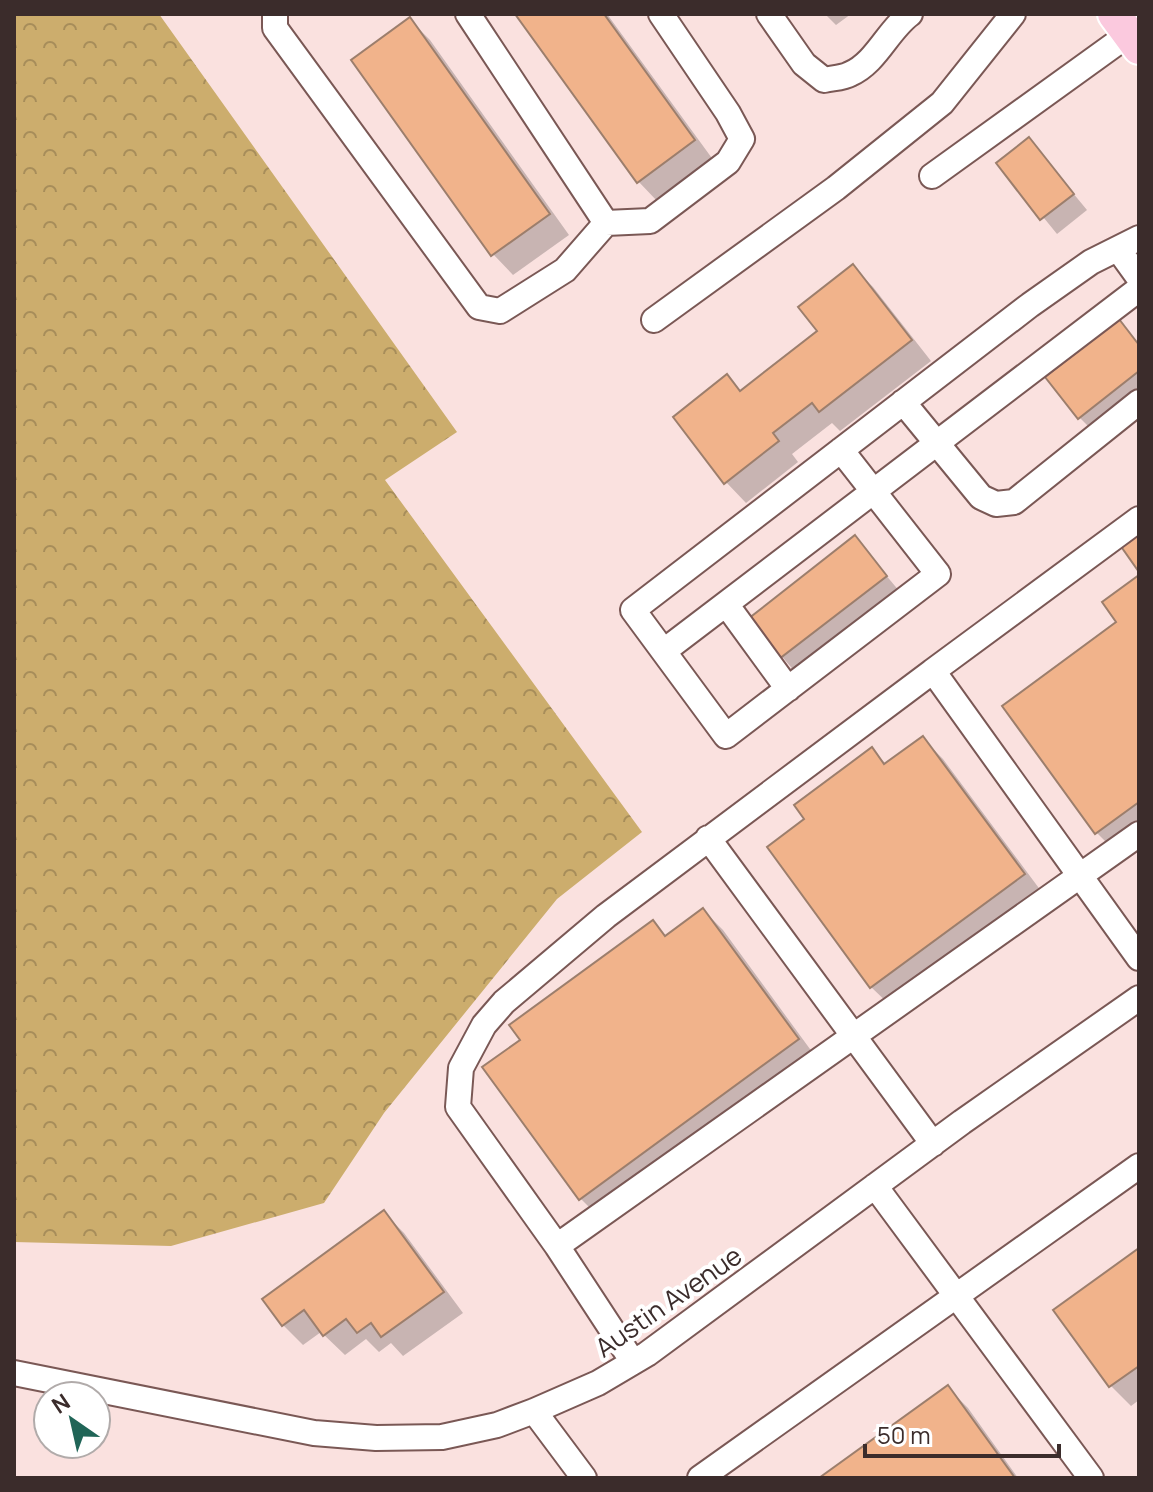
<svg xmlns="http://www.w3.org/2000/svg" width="1153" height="1492" font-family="Manrope,sans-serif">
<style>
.forest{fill:url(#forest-crowns)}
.shadow{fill:#0003}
.building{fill:#f1b38b;stroke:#9c7e6c;stroke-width:2}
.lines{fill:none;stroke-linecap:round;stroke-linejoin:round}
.minor-casing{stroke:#7a5855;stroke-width:28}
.major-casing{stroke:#fff;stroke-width:36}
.minor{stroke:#fff;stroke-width:24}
.major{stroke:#fbc9de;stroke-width:32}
.labels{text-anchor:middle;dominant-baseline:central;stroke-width:8;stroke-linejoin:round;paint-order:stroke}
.street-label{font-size:26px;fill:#3b2c2b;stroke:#fff}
</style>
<defs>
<pattern id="forest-crowns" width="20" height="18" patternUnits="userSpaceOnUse" patternTransform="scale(2)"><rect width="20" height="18" fill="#ccad6d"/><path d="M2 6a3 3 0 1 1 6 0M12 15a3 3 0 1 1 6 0" fill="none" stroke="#a78d5a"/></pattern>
</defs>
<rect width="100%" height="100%" fill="#fae1df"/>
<path class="forest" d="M 14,14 L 159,14 L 457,432 L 385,480 L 642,832 L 557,899 L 384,1113 L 324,1203 L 171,1246 L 14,1242 Z"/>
<path class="shadow" d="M 517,14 L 607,14 L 714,161 L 658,202 L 638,181 Z
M 825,14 L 851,14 L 836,25 Z
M 410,20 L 430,40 L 569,235 L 513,275 L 493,254 Z
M 1029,140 L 1087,210 L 1057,234 L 999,163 Z
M 853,267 L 873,287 L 931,361 L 840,431 L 832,423 L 792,454 L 798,462 L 746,503 L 726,482 L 727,377 L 742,392 L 820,332 Z
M 1118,322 L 1139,344 L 1139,398 L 1095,433 L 1079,417 Z
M 855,538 L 900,592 L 796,673 L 751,620 Z
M 1139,578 L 1139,836 L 1117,853 L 1096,832 L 1119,622 Z
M 923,739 L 943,759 L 1044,895 L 892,1007 L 871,987 L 807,820 L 872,750 L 887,765 Z
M 703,910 L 723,930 L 818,1060 L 601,1219 L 581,1199 L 485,1068 L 523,1040 L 652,922 L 667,937 Z
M 384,1213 L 404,1233 L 463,1313 L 403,1356 L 391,1343 L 379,1352 L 366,1339 L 345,1355 L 321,1332 L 303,1345 L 283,1325 Z
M 1139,1250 L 1139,1400 L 1131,1406 L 1111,1386 L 1056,1310 Z
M 948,1388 L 968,1408 L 1018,1478 L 823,1478 Z"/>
<path class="building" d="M 515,14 L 604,14 L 695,140 L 637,183 Z
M 410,17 L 550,214 L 491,256 L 351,60 Z
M 1029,137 L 1074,194 L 1040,220 L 996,163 Z
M 853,264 L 912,340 L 819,412 L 812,403 L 773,433 L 779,441 L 724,484 L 673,417 L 727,374 L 740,391 L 817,331 L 798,307 Z
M 1119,319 L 1139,345 L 1139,371 L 1078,419 L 1045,377 Z
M 1139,532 L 1139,572 L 1120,545 Z
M 855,535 L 887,576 L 779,659 L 748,619 Z
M 1139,575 L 1139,802 L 1095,834 L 1002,706 L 1116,622 L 1102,602 Z
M 923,736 L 1025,874 L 870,988 L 767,847 L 804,819 L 794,805 L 872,747 L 884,764 Z
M 703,908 L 799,1039 L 579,1200 L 482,1067 L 520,1040 L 509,1025 L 653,920 L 665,936 Z
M 384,1210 L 444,1292 L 381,1337 L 371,1323 L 357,1333 L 346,1319 L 323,1336 L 304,1310 L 282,1326 L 262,1299 Z
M 1139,1248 L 1139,1366 L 1109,1387 L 1053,1310 Z
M 948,1385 L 1015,1478 L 819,1478 Z"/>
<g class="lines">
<g class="minor-casing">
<path id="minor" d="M 275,14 L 275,28 L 479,307 L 500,311 L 565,270 L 606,223 L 468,14
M 769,14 L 804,64 L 824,80 C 832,78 843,78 850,74 C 876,63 888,30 910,14
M 932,176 L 1129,34
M 606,223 L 650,221 L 728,162 L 742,139 L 728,113 L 661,14
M 1118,249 L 1139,278
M 654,320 L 836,188 L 942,103 L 1013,14
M 903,402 L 981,497 L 996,504 L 1014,502 L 1139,402
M 841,450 L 938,574 L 726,736 L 633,610 L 1030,305 L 1091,262 L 1139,238
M 1139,519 L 933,671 L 1139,958
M 726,604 L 788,689
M 664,651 L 1139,289
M 708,838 L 933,1144
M 875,1186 L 1091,1478
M 557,1246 L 1139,834
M 633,1362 L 557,1246 L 458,1107 L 461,1068 L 484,1025 L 504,1002 L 606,916 L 933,671
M 14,1373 L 314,1433 L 376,1438 L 442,1437 L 497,1425 L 534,1411 L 598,1383 L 647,1354 L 962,1122 L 1139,998
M 534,1411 L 584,1478
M 700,1478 L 1139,1166"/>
</g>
<g class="major-casing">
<path id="major" d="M 1114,14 L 1139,48"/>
</g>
<use href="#minor" class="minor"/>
<use href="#major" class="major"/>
</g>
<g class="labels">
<g class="street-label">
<text transform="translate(668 1301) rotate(-35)">Austin Avenue</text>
</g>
</g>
<rect width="1153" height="1492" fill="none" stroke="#3b2c2b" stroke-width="32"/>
<g transform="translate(72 1420) rotate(326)"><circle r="38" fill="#ffffff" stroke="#b1abaa" stroke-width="2"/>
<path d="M0-6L14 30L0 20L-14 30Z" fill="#206557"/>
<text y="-12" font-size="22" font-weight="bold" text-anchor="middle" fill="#3b2c2b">N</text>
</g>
<path d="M865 1444v12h194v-12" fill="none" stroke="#3b2c2b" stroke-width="4"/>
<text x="877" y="1444" font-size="24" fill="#3b2c2b" stroke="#ffffff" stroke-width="6" paint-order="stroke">50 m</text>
</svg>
